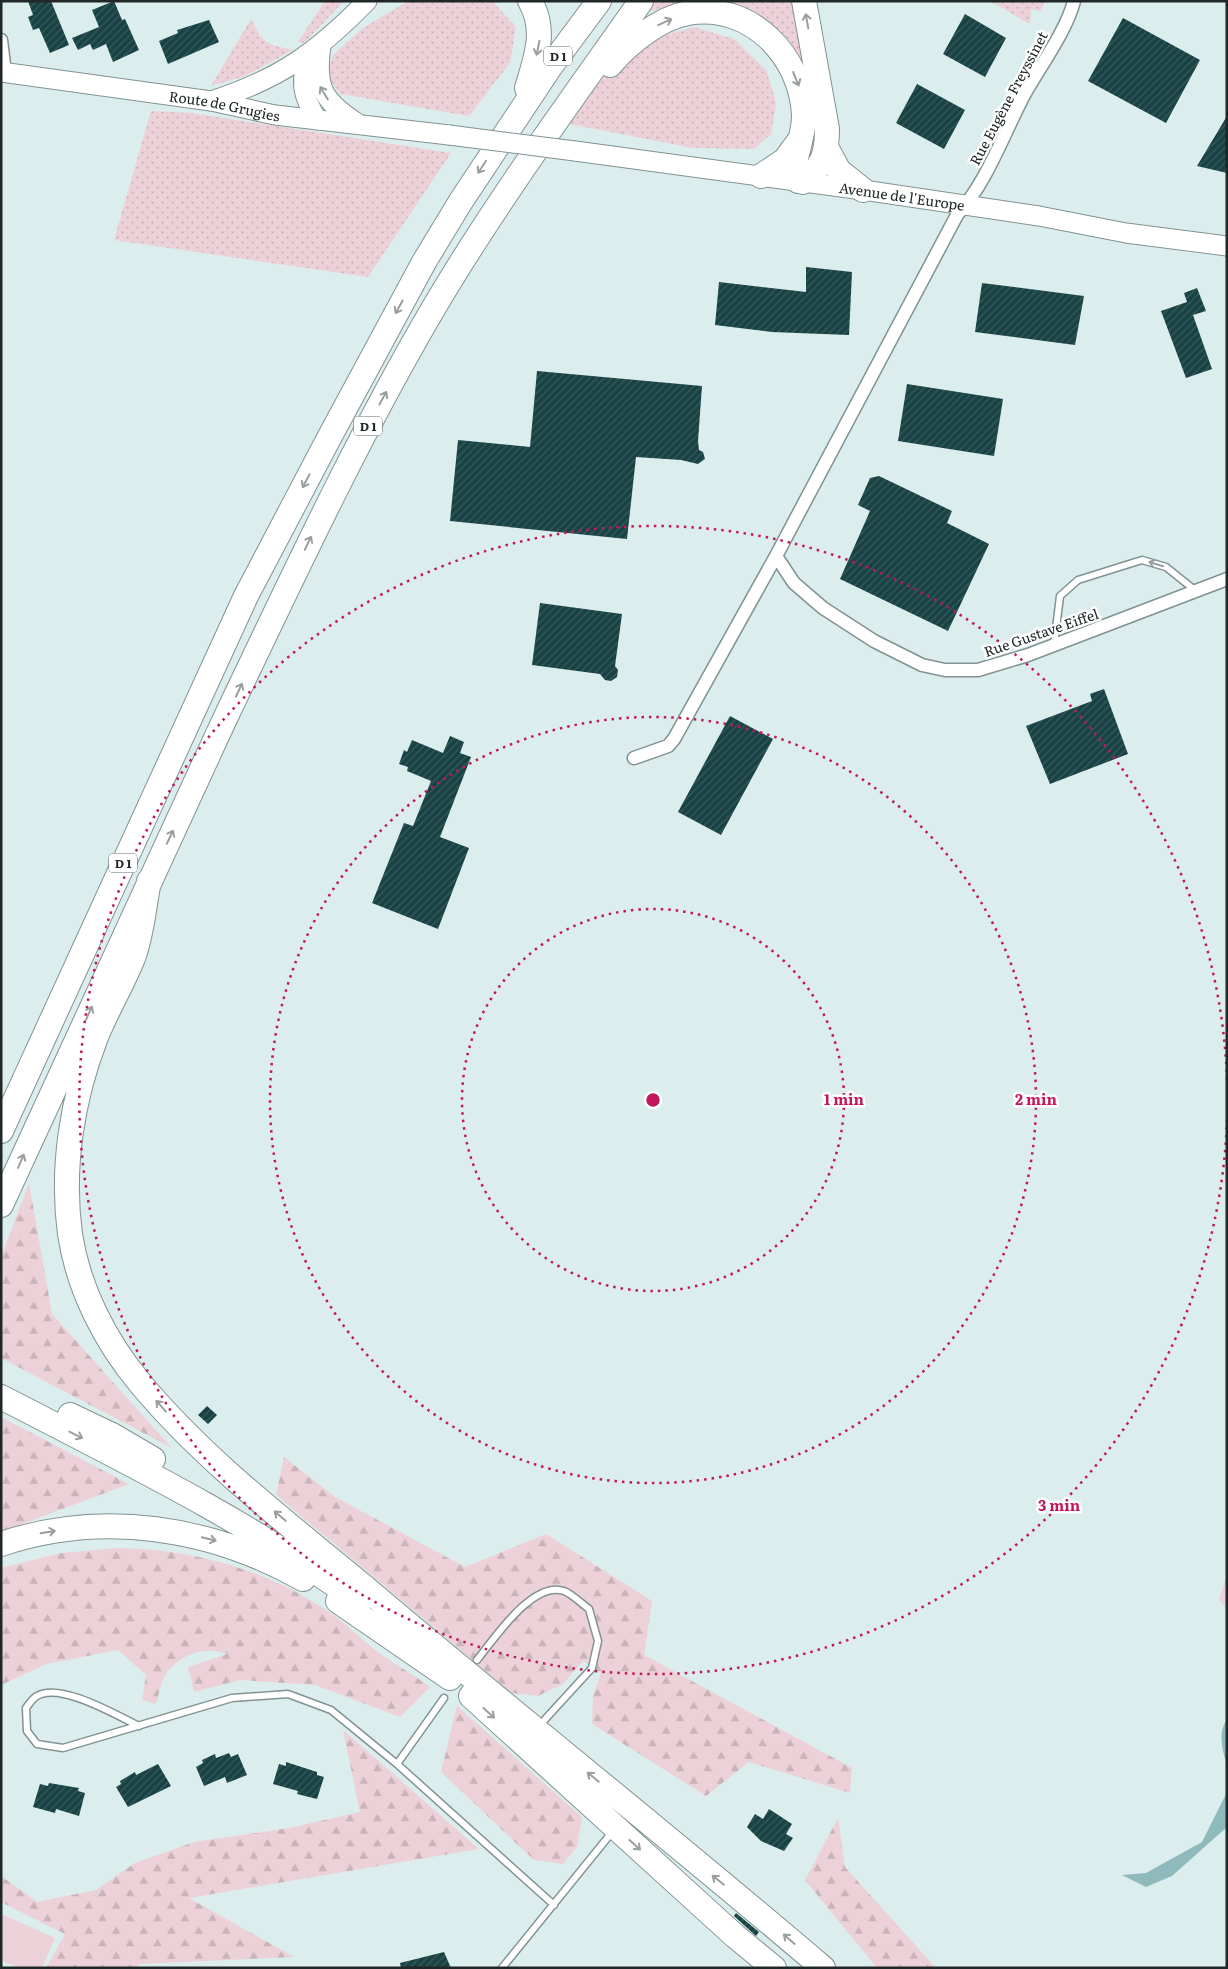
<svg xmlns="http://www.w3.org/2000/svg" width="1228" height="1969" font-family="Literata,serif">
<style>
.grass{fill:url(#grass-dots)}
.forest{fill:url(#forest-firs)}
.garden{fill:#ecd2d8}
.water{fill:#8fbabc}
.building{fill:url(#building-hatch)}
.lines{fill:none;stroke-linecap:round;stroke-linejoin:round}
.lane-casing{stroke:#829292;stroke-width:9}
.street-casing{stroke:#829292;stroke-width:15}
.secondary-casing{stroke:#829292;stroke-width:21}
.highway-casing{stroke:#829292;stroke-width:26}
.lane{stroke:#fff;stroke-width:6}
.street{stroke:#fff;stroke-width:12}
.secondary{stroke:#fff;stroke-width:19}
.highway{stroke:#fff;stroke-width:24}
.secondary-bridge-casing{stroke:#829292;stroke-width:21;stroke-linecap:butt}
.secondary-bridge{stroke:#fff;stroke-width:19}
.oneway{stroke:#9b9e9e}
.ring{fill:none;stroke:#c2185b;stroke-width:2.5;stroke-dasharray:2.5 5}
.labels{text-anchor:middle;dominant-baseline:central;stroke-width:5;stroke-linejoin:round;paint-order:stroke}
.shield{fill:#fff;stroke:#636868;stroke-width:1}
.shield-label{font-size:12px;font-weight:bold;fill:#202727}
.street-label{font-size:14px;fill:#202727;stroke:#fff}
.centre{fill:#c2185b;stroke:#fff;stroke-width:2.5}
.ring-label{font-size:15px;text-anchor:middle;font-weight:bold;fill:#c2185b;stroke:#fff;stroke-width:5;stroke-linejoin:round;paint-order:stroke}
</style>
<defs>
<pattern id="grass-dots" width="8" height="8" patternUnits="userSpaceOnUse" patternTransform="scale(1.25)"><rect width="8" height="8" fill="#ecd2d8"/><path d="M2 2h.1M6 6h.1" fill="none" stroke="#cab4b9" stroke-width="1.8" stroke-linecap="round"/></pattern>
<pattern id="forest-firs" width="22" height="20" patternUnits="userSpaceOnUse" patternTransform="scale(1.25)"><rect width="22" height="20" fill="#ecd2d8"/><path d="M5 1l3.5 6h-7zM16 11l3.5 6h-7z" fill="#cab4b9"/></pattern>
<pattern id="building-hatch" width="6" height="6" patternUnits="userSpaceOnUse" patternTransform="scale(1.25)"><rect width="6" height="6" fill="#184244"/><path d="M-1 1l2-2M0 6l6-6M5 7l2-2" fill="none" stroke="#395b5c"/></pattern>
</defs>
<rect width="100%" height="100%" fill="#dceded"/>
<path class="grass" d="M 325,1 L 344,1 L 304,43 L 298,42 Z
M 408,1 L 492,1 L 516,27 L 510,63 L 469,116 L 340,94 L 326,74 L 334,54 L 363,28 Z
M 651,1 L 794,1 L 821,132 L 813,160 L 803,166 L 802,80 L 707,3 L 643,12 Z
M 990,1 L 1044,1 L 1041,11 L 1031,9 L 1030,24 Z
M 251,19 C 263,44 266,44 293,50 L 245,76 L 211,86 Z
M 694,27 L 734,39 L 767,71 L 776,103 L 771,134 L 754,149 L 692,148 L 565,123 L 609,71 L 644,41 Z
M 151,111 L 192,113 L 451,153 L 368,277 L 114,240 Z"/>
<path class="forest" d="M 29,1183 L 52,1314 L 172,1448 L 1,1358 L 1,1257 Z
M 1,1417 L 129,1484 L 1,1532 Z
M 284,1457 L 335,1497 L 465,1567 L 546,1534 L 652,1601 L 644,1655 L 852,1768 L 850,1793 L 749,1762 L 706,1796 L 592,1724 L 593,1696 L 601,1673 L 583,1661 L 563,1684 L 538,1696 L 512,1693 L 276,1495 Z
M 117,1548 C 194,1549 265,1569 329,1612 C 347,1624 362,1640 379,1653 C 396,1665 414,1675 430,1687 L 400,1717 L 315,1685 L 240,1680 L 194,1692 L 188,1667 L 227,1654 C 206,1646 183,1653 168,1671 C 161,1679 159,1694 156,1704 L 142,1700 L 146,1675 L 118,1650 L 47,1664 L 1,1685 L 1,1568 L 61,1553 Z
M 1227,1574 L 1227,1609 L 1219,1600 Z
M 457,1706 L 582,1817 L 577,1847 L 563,1864 L 534,1860 L 441,1772 Z
M 343,1730 L 479,1849 L 189,1898 L 294,1957 L 139,1964 L 136,1968 L 46,1968 L 65,1934 L 1,1902 L 1,1876 L 37,1902 L 96,1890 L 135,1863 L 194,1842 L 289,1828 L 360,1812 Z
M 838,1818 L 845,1867 L 936,1968 L 877,1968 L 805,1880 Z"/>
<path class="garden" d="M 1,1914 L 55,1938 L 42,1968 L 19,1968 L 1,1960 Z"/>
<path class="water" d="M 1227,1720 L 1227,1766 C 1223,1752 1217,1732 1227,1720 Z
M 1227,1792 L 1227,1827 L 1172,1876 L 1146,1887 L 1122,1875 L 1146,1873 L 1202,1842 Z"/>
<path class="building" d="M 28,1 L 51,1 L 69,45 L 50,53 L 39,28 L 33,30 L 28,17 L 33,15 Z
M 114,1 L 122,20 L 125,19 L 139,50 L 113,62 L 106,44 L 93,50 L 90,44 L 78,50 L 72,38 L 99,27 L 92,10 Z
M 965,14 L 1006,38 L 985,77 L 943,54 Z
M 1123,18 L 1200,60 L 1166,123 L 1088,81 Z
M 209,20 L 219,42 L 168,64 L 159,41 L 178,33 L 177,30 Z
M 917,84 L 965,110 L 944,149 L 896,123 Z
M 1227,116 L 1227,173 L 1197,166 Z
M 806,267 L 852,272 L 849,335 L 772,332 L 715,325 L 719,282 L 806,292 Z
M 982,283 L 1084,296 L 1075,345 L 975,332 Z
M 1197,288 L 1206,311 L 1193,315 L 1212,369 L 1186,378 L 1161,311 L 1187,302 L 1184,293 Z
M 537,371 L 702,386 L 698,441 L 699,450 L 703,452 L 705,459 L 698,464 L 681,460 L 636,457 L 627,539 L 450,521 L 458,440 L 530,447 Z
M 907,384 L 1003,399 L 994,456 L 898,441 Z
M 879,476 L 952,511 L 947,523 L 989,544 L 948,631 L 840,579 L 870,511 L 858,505 L 870,478 Z
M 540,603 L 622,614 L 615,666 L 618,670 L 617,677 L 611,681 L 605,680 L 600,674 L 532,665 Z
M 1104,689 L 1128,754 L 1050,784 L 1026,726 L 1092,701 L 1090,694 Z
M 730,716 L 773,739 L 721,835 L 678,812 Z
M 450,736 L 464,742 L 460,753 L 471,757 L 440,837 L 469,848 L 438,929 L 372,903 L 404,823 L 413,826 L 431,781 L 407,771 L 408,767 L 399,764 L 404,750 L 407,752 L 412,740 L 443,753 Z
M 207,1406 L 217,1415 L 208,1424 L 198,1415 Z
M 229,1753 L 231,1757 L 238,1754 L 247,1775 L 227,1783 L 225,1777 L 204,1786 L 196,1767 L 203,1763 L 202,1760 L 215,1754 L 216,1758 Z
M 286,1762 L 317,1772 L 317,1775 L 324,1777 L 317,1799 L 297,1794 L 298,1791 L 273,1784 L 279,1764 L 286,1766 Z
M 158,1764 L 171,1786 L 128,1807 L 116,1787 L 121,1784 L 120,1781 L 135,1772 L 136,1775 Z
M 49,1783 L 79,1788 L 78,1791 L 85,1793 L 79,1816 L 56,1809 L 55,1813 L 33,1807 L 40,1784 L 48,1786 Z
M 769,1809 L 792,1824 L 786,1834 L 793,1838 L 784,1851 L 761,1841 L 747,1827 L 755,1814 L 763,1819 Z
M 736,1913 L 759,1932 L 756,1936 L 734,1916 Z
M 444,1952 L 451,1968 L 401,1968 L 400,1963 Z"/>
<g class="lines">
<g class="lane-casing">
<path id="lane" d="M 1054,645 L 1060,596 L 1078,580 L 1142,560 L 1166,567 L 1196,591
M 477,1660 C 494,1639 533,1580 564,1591 C 572,1594 582,1604 589,1609 L 598,1641 L 592,1668 L 538,1727
M 139,1726 C 116,1715 60,1682 37,1696 C 33,1698 29,1704 26,1708 L 27,1731 L 37,1744 L 63,1748 L 232,1698 L 288,1694 L 331,1710 L 397,1764 L 554,1905
M 397,1764 L 444,1698
M 502,1968 L 613,1831"/>
</g>
<g class="street-casing">
<path id="street" d="M 1,40 L 5,73
M 776,556 L 794,583 L 823,608 L 874,641 L 922,665 L 945,670 L 978,670 L 1028,655 L 1227,579
M 634,758 L 668,746 L 674,739 L 776,556 L 957,215 C 987,182 1003,135 1024,95 C 1039,68 1067,30 1074,1"/>
</g>
<g class="secondary-casing">
<g id="secondary">
<path d="M 321,46 C 315,87 323,101 357,123"/>
<path d="M 306,55 C 302,87 301,92 317,120"/>
<path id="s1" d="M 1,72 L 211,101 L 275,115 L 449,135"/>
<path d="M 211,101 C 280,79 317,52 367,1"/>
<path id="s2" d="M 575,151 L 863,190 L 1039,216 L 1126,233 L 1227,246"/>
</g>
</g>
<g class="highway-casing">
<path id="highway" d="M 610,65 C 628,43 660,18 688,13 C 750,2 802,56 804,116 C 804,133 796,154 793,172 L 798,181
M 527,88 C 536,58 547,30 530,1
M 827,149 L 839,171 L 863,190
M 761,176 L 785,160 L 799,141
M 803,182 C 823,166 827,154 827,129 L 804,1
M 149,881 C 144,906 142,934 133,958 C 122,985 107,1010 96,1037 C 72,1099 61,1168 70,1234 C 78,1288 105,1341 140,1383 C 204,1460 286,1522 363,1586 C 515,1715 671,1838 823,1968
M 1,1131 L 246,596 L 329,438 L 424,262 L 461,201 L 550,67 L 599,1
M 1,1205 C 77,1039 153,872 231,706 C 295,572 358,437 433,309 C 496,202 570,102 641,1
M 1,1397 C 123,1460 248,1521 359,1602
M 70,1415 L 112,1435 L 153,1459
M 1,1544 C 103,1510 211,1527 303,1579
M 338,1601 L 450,1678
M 471,1696 L 735,1936 L 774,1968"/>
</g>
<use href="#lane" class="lane"/>
<use href="#street" class="street"/>
<use href="#secondary" class="secondary"/>
<use href="#highway" class="highway"/>
<g class="secondary-bridge-casing">
<path id="secondary-bridge" d="M 449,135 L 575,151"/>
</g>
<use href="#secondary-bridge" class="secondary-bridge"/>
</g>
<defs><path id="oneway-shaft" d="M-6 0H5M1.5-3L5.5 0L1.5 3" fill="none" stroke-width="1.6" stroke-linecap="round" stroke-linejoin="round" transform="scale(1.25)"/></defs>
<g class="oneway">
<use href="#oneway-shaft" transform="translate(807 21) rotate(-100)"/>
<use href="#oneway-shaft" transform="translate(665 22) rotate(-24)"/>
<use href="#oneway-shaft" transform="translate(538 48) rotate(101)"/>
<use href="#oneway-shaft" transform="translate(796 79) rotate(68)"/>
<use href="#oneway-shaft" transform="translate(324 93) rotate(-121)"/>
<use href="#oneway-shaft" transform="translate(482 167) rotate(123)"/>
<use href="#oneway-shaft" transform="translate(399 307) rotate(119)"/>
<use href="#oneway-shaft" transform="translate(383 398) rotate(-61)"/>
<use href="#oneway-shaft" transform="translate(306 481) rotate(118)"/>
<use href="#oneway-shaft" transform="translate(308 543) rotate(-65)"/>
<use href="#oneway-shaft" transform="translate(1156 564) rotate(-163)"/>
<use href="#oneway-shaft" transform="translate(239 690) rotate(-65)"/>
<use href="#oneway-shaft" transform="translate(170 837) rotate(-65)"/>
<use href="#oneway-shaft" transform="translate(89 1013) rotate(-66)"/>
<use href="#oneway-shaft" transform="translate(21 1161) rotate(-66)"/>
<use href="#oneway-shaft" transform="translate(161 1406) rotate(-132)"/>
<use href="#oneway-shaft" transform="translate(76 1435) rotate(27)"/>
<use href="#oneway-shaft" transform="translate(280 1516) rotate(-140)"/>
<use href="#oneway-shaft" transform="translate(48 1532) rotate(-10)"/>
<use href="#oneway-shaft" transform="translate(209 1539) rotate(14)"/>
<use href="#oneway-shaft" transform="translate(489 1713) rotate(42)"/>
<use href="#oneway-shaft" transform="translate(593 1777) rotate(-141)"/>
<use href="#oneway-shaft" transform="translate(635 1845) rotate(42)"/>
<use href="#oneway-shaft" transform="translate(718 1880) rotate(-141)"/>
<use href="#oneway-shaft" transform="translate(789 1939) rotate(-139)"/>
</g>
<g class="ring">
<circle cx="653" cy="1100" r="191"/>
<circle cx="653" cy="1100" r="383"/>
<path d="M1227 1120A574 574 0 1 1 1227 1080"/>
</g>
<g class="labels">
<g class="shield">
<rect x="544" y="46.5" width="28" height="19" rx="4"/>
<rect x="354" y="416.5" width="28" height="19" rx="4"/>
<rect x="109" y="853.5" width="28" height="19" rx="4"/>
</g>
<g class="shield-label">
<text x="558" y="56">D 1</text>
<text x="368" y="426">D 1</text>
<text x="123" y="863">D 1</text>
</g>
<g class="street-label">
<text transform="translate(1008 98) rotate(-62)">Rue Eugène Freyssinet</text>
<text stroke="none"><textPath href="#s1" startOffset="226">Route de Grugies</textPath></text>
<text stroke="none"><textPath href="#s2" startOffset="330">Avenue de l'Europe</textPath></text>
<text transform="translate(1041 632) rotate(-19)">Rue Gustave Eiffel</text>
</g>
</g>
<circle cx="653" cy="1100" r="8" class="centre"/>
<g class="ring-label">
<text x="844" y="1105">1 min</text>
<text x="1036" y="1105">2 min</text>
<text x="1059" y="1511">3 min</text>
</g>
<rect width="1228" height="1969" fill="none" stroke="#202727" stroke-width="5"/>
</svg>
